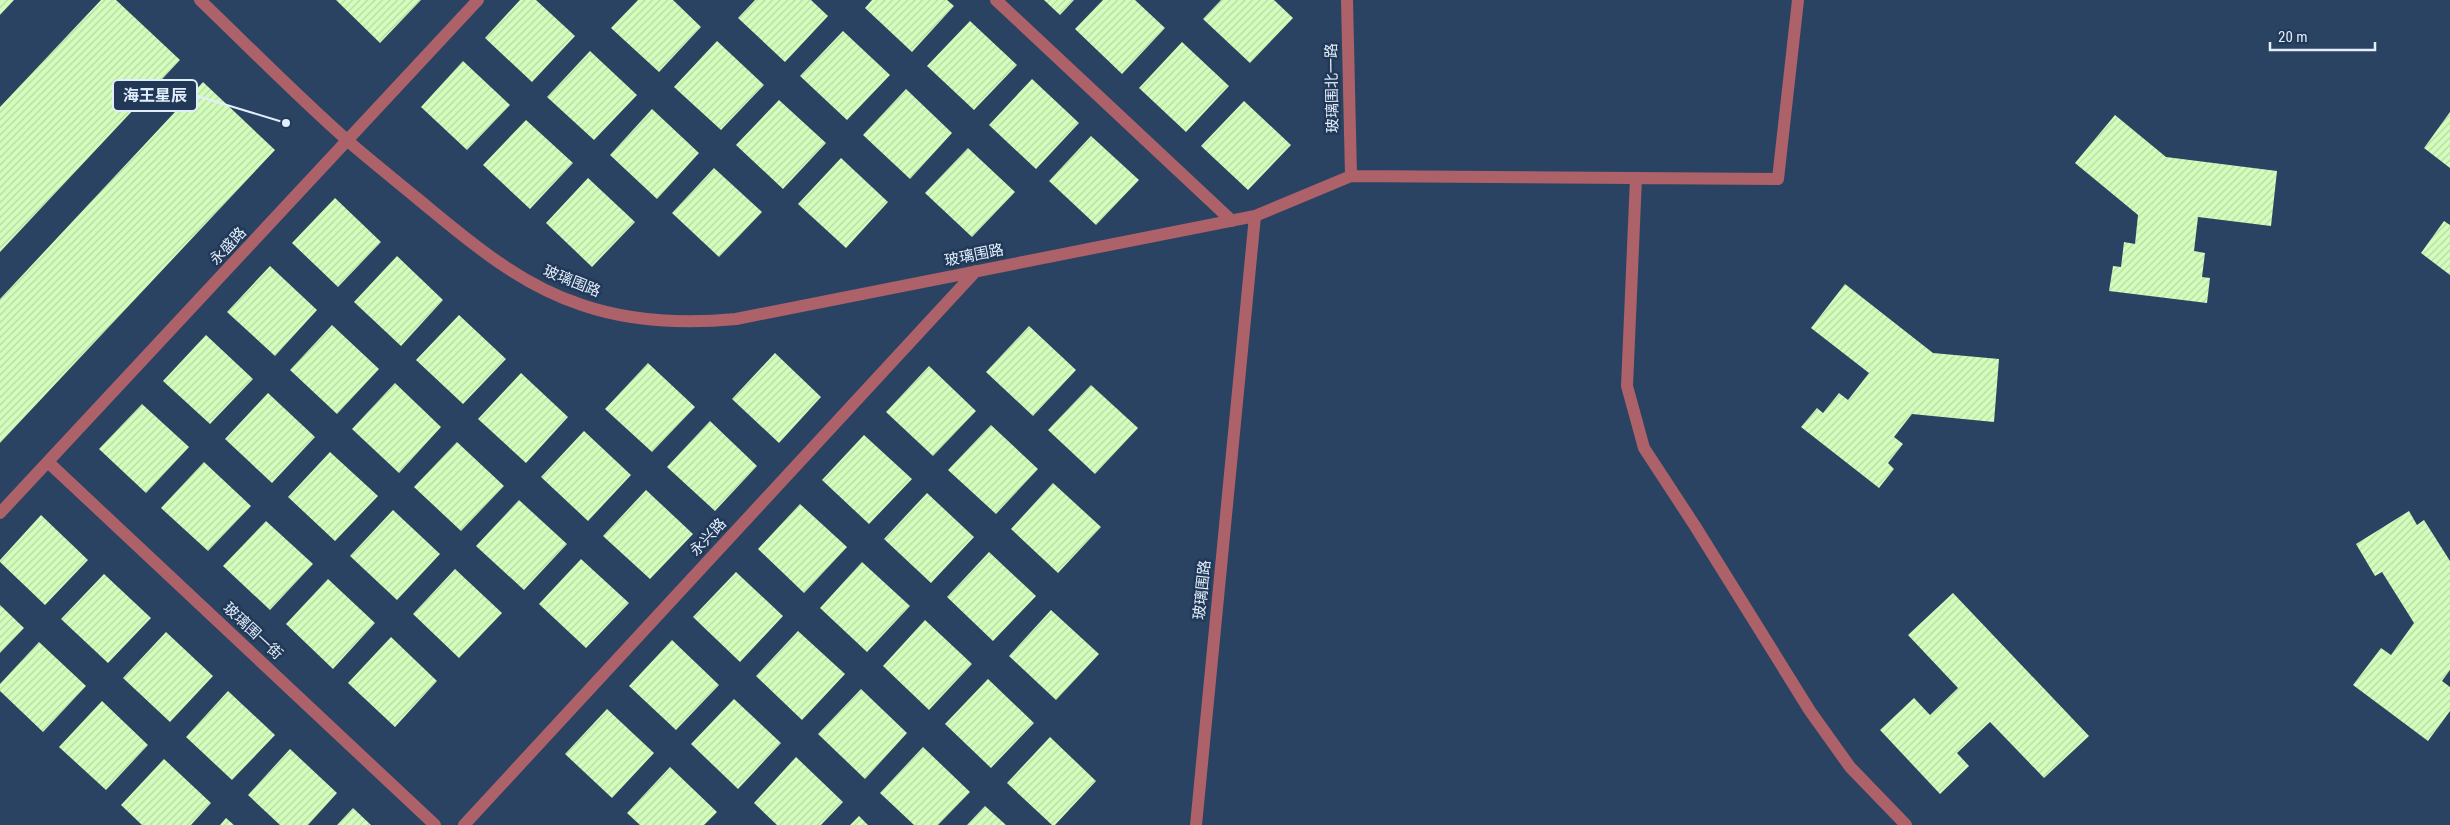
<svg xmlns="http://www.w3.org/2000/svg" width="2450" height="825" font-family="'Roboto Condensed','Noto Sans SC',sans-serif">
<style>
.building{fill:url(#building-hatch)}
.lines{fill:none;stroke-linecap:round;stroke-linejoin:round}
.minor{stroke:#ad6269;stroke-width:12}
.labels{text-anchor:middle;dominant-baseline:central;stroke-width:5;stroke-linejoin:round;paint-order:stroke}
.street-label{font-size:15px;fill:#e2eefd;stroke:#213956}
.leader{fill:none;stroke:#e2eefd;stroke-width:2}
.callout-dot{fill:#e2eefd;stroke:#213956;stroke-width:2}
.callout{fill:#213956;stroke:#e2eefd;stroke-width:2}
.callout-label{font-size:16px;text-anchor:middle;font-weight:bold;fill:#e2eefd}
</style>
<defs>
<pattern id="building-hatch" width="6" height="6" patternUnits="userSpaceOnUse" patternTransform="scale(1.25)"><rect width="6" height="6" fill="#d4fdbc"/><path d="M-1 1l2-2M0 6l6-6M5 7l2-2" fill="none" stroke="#b7d9a6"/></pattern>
</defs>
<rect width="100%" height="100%" fill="#2b4362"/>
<path class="building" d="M 0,0 L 14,0 L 0,15 Z
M 101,0 L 116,0 L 180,60 L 0,252 L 0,107 Z
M 336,0 L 421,0 L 380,43 Z
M 520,0 L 536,0 L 575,36 L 532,82 L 485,38 Z
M 638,0 L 673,0 L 701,27 L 659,72 L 611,28 Z
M 755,0 L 811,0 L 828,16 L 785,62 L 738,18 Z
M 872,0 L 947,0 L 954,6 L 912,52 L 865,8 Z
M 1044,0 L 1074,0 L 1060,15 Z
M 1103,0 L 1135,0 L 1165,28 L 1122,74 L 1075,29 Z
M 1221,0 L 1274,0 L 1293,18 L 1250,63 L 1203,19 Z
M 970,21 L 1017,65 L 974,110 L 927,66 Z
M 843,31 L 890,75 L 847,120 L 800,76 Z
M 717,41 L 764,85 L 721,130 L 674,87 Z
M 1182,42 L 1229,86 L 1186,132 L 1139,88 Z
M 590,51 L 637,95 L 594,140 L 547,97 Z
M 463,61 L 510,105 L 467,150 L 421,107 Z
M 1032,79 L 1079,123 L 1036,169 L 989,125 Z
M 203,82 L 275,150 L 0,443 L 0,299 Z
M 906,89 L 952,133 L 910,179 L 863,135 Z
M 779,100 L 826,143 L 783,189 L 736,145 Z
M 1244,101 L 1291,145 L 1248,190 L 1201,146 Z
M 652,109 L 699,153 L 657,199 L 610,155 Z
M 2450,112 L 2450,168 L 2424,148 Z
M 2115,115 L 2166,157 L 2277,171 L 2271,226 L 2198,217 L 2194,251 L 2205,253 L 2202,277 L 2210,278 L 2207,303 L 2109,291 L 2113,266 L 2121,267 L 2124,242 L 2135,244 L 2138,215 L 2075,163 Z
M 526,120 L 573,163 L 530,209 L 483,165 Z
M 1091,136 L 1139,180 L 1096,225 L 1049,181 Z
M 968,148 L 1015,192 L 972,237 L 925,193 Z
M 841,158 L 888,202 L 846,248 L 798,204 Z
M 714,168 L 762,212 L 719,257 L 672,213 Z
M 588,178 L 635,222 L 592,267 L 546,223 Z
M 335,198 L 381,242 L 338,287 L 292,243 Z
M 2444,221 L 2450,225 L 2450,275 L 2421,253 Z
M 397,256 L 443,300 L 401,346 L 354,302 Z
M 270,266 L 317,310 L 275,356 L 227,312 Z
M 1845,284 L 1933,353 L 1999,359 L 1994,422 L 1912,414 L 1894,437 L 1903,444 L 1888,463 L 1894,469 L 1879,488 L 1801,427 L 1817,408 L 1823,413 L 1839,393 L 1848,400 L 1869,373 L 1811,328 Z
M 459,315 L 506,359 L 463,404 L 416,360 Z
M 332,325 L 379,369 L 337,414 L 290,370 Z
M 1029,326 L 1076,370 L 1033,416 L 986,372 Z
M 206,335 L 253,379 L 210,424 L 163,381 Z
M 775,353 L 821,397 L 779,443 L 732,399 Z
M 648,363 L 695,407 L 652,452 L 605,409 Z
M 929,366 L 976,411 L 933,456 L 886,412 Z
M 521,373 L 568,417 L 526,463 L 478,419 Z
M 395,383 L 441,427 L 399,473 L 352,429 Z
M 1091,385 L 1138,428 L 1095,474 L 1048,430 Z
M 268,393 L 315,437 L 272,483 L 225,439 Z
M 142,404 L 189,447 L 146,493 L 99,449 Z
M 710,421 L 757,466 L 715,511 L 667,467 Z
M 991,425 L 1038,469 L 996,514 L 948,470 Z
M 584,431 L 631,475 L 588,521 L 541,477 Z
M 864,435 L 912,479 L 869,524 L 822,480 Z
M 457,442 L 504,486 L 461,531 L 414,487 Z
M 330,452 L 378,496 L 335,541 L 288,497 Z
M 204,462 L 251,506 L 208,551 L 161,508 Z
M 1053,483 L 1101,527 L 1058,573 L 1011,529 Z
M 646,490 L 693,534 L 650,579 L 603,536 Z
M 927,493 L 974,537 L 931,583 L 884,539 Z
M 519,500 L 567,544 L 524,590 L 476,546 Z
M 800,504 L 847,547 L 804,593 L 758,549 Z
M 393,510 L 440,554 L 397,600 L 350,556 Z
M 2409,511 L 2417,525 L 2424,520 L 2450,561 L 2450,670 L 2442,681 L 2450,687 L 2450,711 L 2428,741 L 2353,685 L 2381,648 L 2391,655 L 2414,623 L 2382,572 L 2375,576 L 2356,544 Z
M 41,515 L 88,560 L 45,605 L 0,562 L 0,560 Z
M 266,521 L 313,564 L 270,610 L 223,566 Z
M 989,552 L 1036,596 L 993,641 L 947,597 Z
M 581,559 L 629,603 L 586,648 L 539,604 Z
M 862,562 L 910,606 L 867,652 L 820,608 Z
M 455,569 L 502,613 L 459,658 L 413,614 Z
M 736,572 L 783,616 L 740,662 L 693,617 Z
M 104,574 L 151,618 L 108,663 L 61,619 Z
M 328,579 L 375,623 L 333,669 L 286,624 Z
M 1953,593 L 2089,736 L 2044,778 L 1990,722 L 1957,753 L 1969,766 L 1940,794 L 1880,730 L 1914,698 L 1930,715 L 1958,688 L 1908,635 Z
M 0,605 L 24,628 L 0,653 Z
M 1051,610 L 1099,654 L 1056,700 L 1009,656 Z
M 925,620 L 972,664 L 929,710 L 883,666 Z
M 798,631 L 845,674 L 802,720 L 756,676 Z
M 166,632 L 213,676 L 170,722 L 123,678 Z
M 391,637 L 437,681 L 395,727 L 348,683 Z
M 672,640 L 719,685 L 676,730 L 629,686 Z
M 39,642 L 86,686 L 43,732 L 0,691 L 0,684 Z
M 988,679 L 1034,723 L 991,768 L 945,724 Z
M 861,689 L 907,733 L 865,779 L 818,734 Z
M 228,691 L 275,735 L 232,780 L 186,737 Z
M 734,699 L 781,743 L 738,789 L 691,744 Z
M 102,701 L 148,745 L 106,790 L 59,747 Z
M 607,709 L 654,753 L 612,798 L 565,754 Z
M 1050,737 L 1096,781 L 1055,825 L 1052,825 L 1007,783 Z
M 923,747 L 970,792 L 938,825 L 914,825 L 880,793 Z
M 290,749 L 337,793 L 308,825 L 280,825 L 248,795 Z
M 796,757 L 843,802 L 821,825 L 777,825 L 754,803 Z
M 164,759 L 211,803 L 191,825 L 142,825 L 121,805 Z
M 670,767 L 717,812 L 704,825 L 640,825 L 627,813 Z
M 985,806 L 1006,825 L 967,825 Z
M 353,808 L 371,825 L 337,825 Z
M 859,816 L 868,825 L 850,825 Z
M 226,818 L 234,825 L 220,825 Z"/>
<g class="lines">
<path class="minor" d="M 200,0 C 249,47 297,96 348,141 C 371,161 395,180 418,199 C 469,241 518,284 582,305 C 632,322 684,324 736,319 L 1255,216 L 1196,825
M 996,0 L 1232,221
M 1347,0 L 1351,176
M 1636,178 L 1627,386 L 1644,448 L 1695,526 L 1810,711 L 1850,767 L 1906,825
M 1255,216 L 1351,176 L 1778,179 L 1798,0
M 48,462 L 435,825
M 0,513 L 478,0
M 464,825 L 976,271"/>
</g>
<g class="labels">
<g class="street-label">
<text transform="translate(1332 88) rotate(-91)">玻璃围北一路</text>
<text transform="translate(228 246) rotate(-47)">永盛路</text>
<text transform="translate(974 255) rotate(-11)">玻璃围路</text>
<text transform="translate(572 281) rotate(22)">玻璃围路</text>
<text transform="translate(708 537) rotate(-47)">永兴路</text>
<text transform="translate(1202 590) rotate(-84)">玻璃围路</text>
<text transform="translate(253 631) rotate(43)">玻璃围一街</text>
</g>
</g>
<path class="leader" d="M286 123L197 96"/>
<circle class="callout-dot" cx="286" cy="123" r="5"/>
<rect class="callout" x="113" y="80" width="84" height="31" rx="5"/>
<g class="callout-label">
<text x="155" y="101">海王星辰</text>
</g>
<path d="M2270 42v8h105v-8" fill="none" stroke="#e2eefd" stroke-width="2.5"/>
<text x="2278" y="42" font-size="15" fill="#e2eefd" stroke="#213956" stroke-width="4" paint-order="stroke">20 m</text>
</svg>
